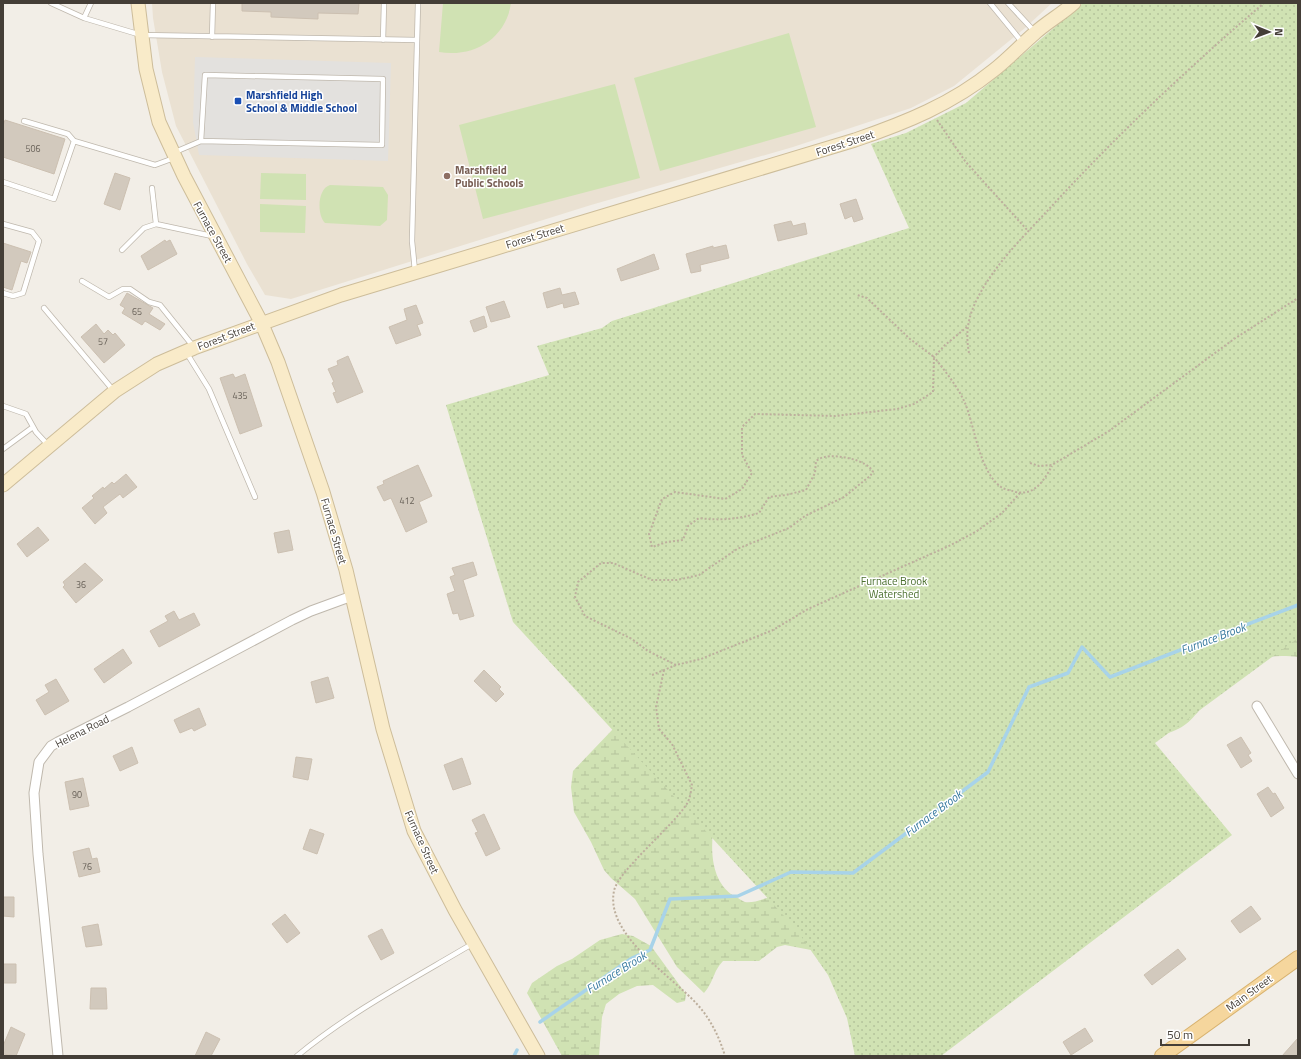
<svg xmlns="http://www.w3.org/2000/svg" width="1301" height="1059" font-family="'Titillium Web',sans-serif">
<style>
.education{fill:#eae1d2}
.green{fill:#d0e2b3}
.wetland{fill:url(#wetland-marsh)}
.park{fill:url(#park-dots)}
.parking{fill:#e3e1de}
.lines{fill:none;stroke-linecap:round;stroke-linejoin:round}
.stream{stroke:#a8d3e9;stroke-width:3.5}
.building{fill:#d2c9bd;stroke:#ccc0b1}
.lane-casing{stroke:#bfb8ad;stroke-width:6}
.street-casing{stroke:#bfb8ad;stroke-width:11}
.secondary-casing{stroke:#cdbd9a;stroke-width:15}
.primary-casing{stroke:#d8b26e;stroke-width:16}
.path{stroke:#bdaf9d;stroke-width:2;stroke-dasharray:2 2;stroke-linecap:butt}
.lane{stroke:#fff;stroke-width:4.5}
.street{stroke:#fff;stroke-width:9}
.secondary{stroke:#f9ebc9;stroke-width:13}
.primary{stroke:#f5d69d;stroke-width:14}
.transit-dot{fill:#1a4fb4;stroke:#fff;stroke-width:1.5}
.education-dot{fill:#8d6e63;stroke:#fff;stroke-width:1.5}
.labels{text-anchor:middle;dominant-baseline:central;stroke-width:3;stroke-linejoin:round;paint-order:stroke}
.number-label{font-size:9px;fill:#686158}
.transit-label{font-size:11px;font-weight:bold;fill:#164399;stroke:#fff;text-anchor:start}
.street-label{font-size:11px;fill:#443e37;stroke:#fff}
.education-label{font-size:11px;font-weight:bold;fill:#785e54;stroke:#fff;text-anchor:start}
.park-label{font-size:11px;fill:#4c702f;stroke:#fff}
.water-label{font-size:12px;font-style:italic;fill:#387a9f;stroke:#fff}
</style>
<defs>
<pattern id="wetland-marsh" width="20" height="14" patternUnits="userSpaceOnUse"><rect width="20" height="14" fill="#d0e2b3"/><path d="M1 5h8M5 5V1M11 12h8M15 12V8" fill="none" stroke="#b4c39b"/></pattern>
<pattern id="park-dots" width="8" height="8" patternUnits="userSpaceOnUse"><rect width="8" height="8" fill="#d0e2b3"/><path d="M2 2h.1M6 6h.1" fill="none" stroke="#b4c39b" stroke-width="1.8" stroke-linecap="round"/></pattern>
</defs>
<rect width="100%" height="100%" fill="#f2eee7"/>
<path class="education" d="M 152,3 L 1052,3 L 1025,28 L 954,86 L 911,108 L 793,147 L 591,205 L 291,299 L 265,295 L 247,264 L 176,126 L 162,72 L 153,18 Z"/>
<path class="green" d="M 443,3 L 511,3 C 506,39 473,58 439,52 Z
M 789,33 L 816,127 L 660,171 L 634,78 Z
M 615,84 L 640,178 L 483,219 L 459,125 Z
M 261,173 L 306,174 L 306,200 L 260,199 Z
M 330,185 L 383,187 L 388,195 L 387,220 L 380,226 L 325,223 C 317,215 317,189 330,185 Z
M 260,204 L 306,206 L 305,233 L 260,232 Z"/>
<path class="wetland" d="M 1298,611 L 1298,657 C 1287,656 1272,655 1261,659 C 1254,662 1214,695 1208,701 C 1193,716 1190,726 1168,733 L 816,951 L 785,945 L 777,947 L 759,961 L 723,961 C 712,973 715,980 704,993 L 677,967 L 635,899 L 611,878 L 604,870 L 591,842 L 574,812 L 571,787 L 573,771 L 613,729 L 715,820 C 710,844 709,881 734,896 C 737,897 742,901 745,902 C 759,904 784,890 798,885 Z
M 622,934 L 633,936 L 651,946 L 686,994 L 685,1001 L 677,1003 L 653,985 L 637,986 L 619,994 L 606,1004 L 602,1017 L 599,1056 L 562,1056 L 527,993 L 532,983 L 557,966 L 572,959 L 600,940 Z"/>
<path class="park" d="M 1083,3 L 1298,3 L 1298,638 L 1155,743 L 1232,835 L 941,1056 L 855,1056 L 847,1018 L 828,975 L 796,929 L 513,622 L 446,405 L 549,375 L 537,346 L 602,328 L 612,321 L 909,228 L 871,144 L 906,133 L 966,103 Z"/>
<path class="parking" d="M 195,57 L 391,63 L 388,161 L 199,155 L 193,122 Z"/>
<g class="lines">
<path class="stream" d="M 540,1022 L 632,958 L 650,950 L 670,899 L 738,896 L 791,872 L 853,873 L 988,772 L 1029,687 L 1068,673 L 1082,647 L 1110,677 L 1298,605
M 514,1056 L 517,1050"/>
</g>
<path class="building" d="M 242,3 L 359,3 L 358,14 L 318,13 L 318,19 L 271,17 L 271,12 L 242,11 Z
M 5,120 L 65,139 L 54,174 L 3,157 L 3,126 Z
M 115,173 L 130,178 L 120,210 L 104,204 Z
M 856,199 L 863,219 L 854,222 L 852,216 L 845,219 L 840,204 Z
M 791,221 L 793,226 L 805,223 L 807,234 L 778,241 L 774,225 Z
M 165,240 L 166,242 L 170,240 L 177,254 L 148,270 L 141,256 Z
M 3,243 L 31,252 L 27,263 L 21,261 L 12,290 L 3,287 Z
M 726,245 L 729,258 L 700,265 L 701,271 L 691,273 L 686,254 L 713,246 L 713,248 Z
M 654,254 L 659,269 L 621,281 L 617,269 Z
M 560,288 L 562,295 L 575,292 L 579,304 L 564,308 L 563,303 L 547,308 L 543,293 Z
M 127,293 L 153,308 L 149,314 L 165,324 L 160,330 L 145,321 L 142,325 L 122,313 L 125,308 L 120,305 Z
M 504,301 L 510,317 L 491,322 L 486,307 Z
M 416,305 L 423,323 L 417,325 L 421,335 L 396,344 L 389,327 L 407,320 L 404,309 Z
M 484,316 L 487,327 L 474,332 L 470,321 Z
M 96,324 L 104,334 L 108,330 L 113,335 L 115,333 L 125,345 L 104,363 L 81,337 Z
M 348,356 L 363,392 L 337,403 L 333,393 L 336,392 L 332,383 L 334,382 L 328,369 L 338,365 L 337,361 Z
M 233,374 L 235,378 L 245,374 L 262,426 L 240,434 L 220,378 Z
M 418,465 L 432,496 L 419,502 L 427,522 L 406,532 L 391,498 L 384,501 L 377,487 L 384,484 L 383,481 Z
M 126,474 L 137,487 L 123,498 L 120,494 L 103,507 L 107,513 L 95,524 L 82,508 L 94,498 L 92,496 L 103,487 L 104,489 L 112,482 L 114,484 Z
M 38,527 L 49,540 L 27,557 L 17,544 Z
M 289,530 L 293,550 L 278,553 L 274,533 Z
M 473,562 L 477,575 L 463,580 L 474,616 L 460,620 L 458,613 L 453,614 L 447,594 L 455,591 L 450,577 L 455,575 L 452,568 Z
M 85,563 L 103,580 L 76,603 L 63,587 L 65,585 L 63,582 Z
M 174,611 L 179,620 L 194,613 L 200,625 L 159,647 L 150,631 L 168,621 L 165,616 Z
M 123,649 L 132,663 L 104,683 L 94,669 Z
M 484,670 L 501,687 L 499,689 L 504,694 L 496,702 L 474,681 Z
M 328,677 L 334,698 L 316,703 L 311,682 Z
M 56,679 L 69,701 L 45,715 L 36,700 L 49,692 L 45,685 Z
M 199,708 L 206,725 L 194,731 L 192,728 L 180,733 L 174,720 Z
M 1241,737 L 1251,753 L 1248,755 L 1252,761 L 1241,768 L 1227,745 Z
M 132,747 L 138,763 L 120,771 L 113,756 Z
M 296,757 L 312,759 L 308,780 L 293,777 Z
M 462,758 L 471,784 L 453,790 L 444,765 Z
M 83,778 L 89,806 L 70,810 L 65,782 Z
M 1268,787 L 1273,794 L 1275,793 L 1284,808 L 1271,817 L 1257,794 Z
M 484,814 L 500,849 L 486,856 L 475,833 L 478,832 L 472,820 Z
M 310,829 L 324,834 L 317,854 L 303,849 Z
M 89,848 L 92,859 L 97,858 L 100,872 L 79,877 L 73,852 Z
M 3,897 L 14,897 L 14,917 L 3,916 Z
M 1251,906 L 1261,919 L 1240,933 L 1231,921 Z
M 285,914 L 300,933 L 287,943 L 272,924 Z
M 98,924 L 102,945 L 86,947 L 82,927 Z
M 382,929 L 394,953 L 381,960 L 368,936 Z
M 1178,949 L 1186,959 L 1152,985 L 1144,975 Z
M 3,964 L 16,964 L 16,983 L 3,983 Z
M 91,988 L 106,988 L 107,1009 L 90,1009 Z
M 11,1027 L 25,1034 L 16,1056 L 3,1054 L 3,1046 Z
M 1085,1028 L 1093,1041 L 1071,1055 L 1063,1042 Z
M 206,1032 L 220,1039 L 211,1056 L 195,1056 Z
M 1298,1038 L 1298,1056 L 1282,1056 Z"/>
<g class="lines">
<g class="lane-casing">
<path id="lane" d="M 51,3 L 84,18 L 141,35 L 417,40
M 990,3 L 1022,42
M 1008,3 L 1034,31
M 84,18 L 91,3
M 212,37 L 213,3
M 383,40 L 384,3
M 24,121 L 68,134 L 74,141 L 155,165 L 174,158
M 175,152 L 201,141 L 382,145 L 383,79 L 205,75 L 201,141
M 3,182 L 54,199 L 74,141
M 152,188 L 156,224 L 212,236
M 3,224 L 32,232 L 39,241 L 23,293 L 13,296 L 3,293
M 122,250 L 144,228 L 156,224
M 415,271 L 412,241 L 418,3
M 82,281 L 109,297 L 123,289 L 130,289 L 149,302 L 160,305 L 193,346
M 44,308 L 113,390
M 186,352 L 209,389 L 255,497
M 3,406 L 26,414 L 36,432 L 48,445
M 3,449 L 33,427
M 297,1056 C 350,1012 413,979 472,944"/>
</g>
<g class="street-casing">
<path id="street" d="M 1257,706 L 1298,774
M 58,1056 L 38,854 L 34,793 L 39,762 L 51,746 L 58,742 L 128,707 L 292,620 L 311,611 L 352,596"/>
</g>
<g class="secondary-casing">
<path id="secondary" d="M 138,3 L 146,69 L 159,122 L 184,176 L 261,322 L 278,362 L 323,492 L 346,570 L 383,729 L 414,831 L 455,910 L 538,1056
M 3,485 L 115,391 L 157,364 L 194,348 L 341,295 L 855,140 C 905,123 952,104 994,70 C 1008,59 1021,45 1035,33 C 1047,22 1062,14 1074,3"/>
</g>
<g class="primary-casing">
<path id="primary" d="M 1162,1056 L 1298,958"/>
</g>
<path class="path" d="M 937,120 L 965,161 L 1028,231
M 967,327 L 945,345 L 934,357 C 945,371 958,387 965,403 C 975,427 979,471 1001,487 C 1005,490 1011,490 1016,492 C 1035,496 1044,480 1052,466
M 969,353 C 966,337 967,323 973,308 C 988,271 1023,237 1050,208 C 1117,135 1189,67 1264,3
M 1030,463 L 1039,466 L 1052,465 L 1109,431 L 1234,339 L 1298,298
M 676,665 L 648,651 L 632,639 L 585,616 L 575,597 L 578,582 L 601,563 L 613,563 L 652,580 L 677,580 L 699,575 L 737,549 L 789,528 L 805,516 L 844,497 L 870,476 L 873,472 C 868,460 837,454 825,457 C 822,457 819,459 816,461 L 815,473 L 806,490 L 786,495 L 769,497 L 759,513 C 738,519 721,521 699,518 L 688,526 L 683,540 L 667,542 L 652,547 L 649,534 L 662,499 L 675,492 L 725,499 L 742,489 L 752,473 L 742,455 L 742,427 L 755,414 L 835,416 L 897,409 L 914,404 L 933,392 L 934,357 L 910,339 L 867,298 L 857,295
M 664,670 L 656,707 L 659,729 L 672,744 L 692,785 C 691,791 690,800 686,805 C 673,826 617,872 614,891 C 605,934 670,975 696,1003 C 710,1018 719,1036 725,1056
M 652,675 L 676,665 L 701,659 L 773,630 L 808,609 L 951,545 L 977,531 L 1002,513 L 1020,493"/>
<use href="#lane" class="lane"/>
<use href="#street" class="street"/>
<use href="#secondary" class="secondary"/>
<use href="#primary" class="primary"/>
</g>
<rect class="transit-dot" x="234" y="97" width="8" height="8" rx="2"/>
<circle class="education-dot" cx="447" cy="176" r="4"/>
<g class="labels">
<g class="number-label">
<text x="33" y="148">506</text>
<text x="137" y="311">65</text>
<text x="103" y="341">57</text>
<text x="240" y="395">435</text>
<text x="407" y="500">412</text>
<text x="81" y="584">36</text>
<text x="77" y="794">90</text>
<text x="87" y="866">76</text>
</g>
<g class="transit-label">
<text x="246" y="95">Marshfield High<tspan x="246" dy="13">School &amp; Middle School</tspan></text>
</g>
<g class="street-label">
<text transform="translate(845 143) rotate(-18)">Forest Street</text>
<text transform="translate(213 232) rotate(61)">Furnace Street</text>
<text transform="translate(535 236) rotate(-17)">Forest Street</text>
<text transform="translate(226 336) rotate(-21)">Forest Street</text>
<text transform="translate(334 531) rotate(74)">Furnace Street</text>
<text transform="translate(82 731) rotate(-27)">Helena Road</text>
<text transform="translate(422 842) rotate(66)">Furnace Street</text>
<text transform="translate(1249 993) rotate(-36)">Main Street</text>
</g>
<g class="education-label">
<text x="455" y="170">Marshfield<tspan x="455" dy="13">Public Schools</tspan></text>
</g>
<g class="park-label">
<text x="894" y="581">Furnace Brook<tspan x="894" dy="13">Watershed</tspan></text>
</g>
<g class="water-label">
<text transform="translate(1213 638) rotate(-21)">Furnace Brook</text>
<text transform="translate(933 813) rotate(-37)">Furnace Brook</text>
<text transform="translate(616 972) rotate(-32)">Furnace Brook</text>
</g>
</g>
<rect width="1301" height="1059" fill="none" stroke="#443e37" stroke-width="8"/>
<g transform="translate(1269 32) rotate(91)" stroke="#ffffff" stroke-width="3" paint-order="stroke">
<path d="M0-3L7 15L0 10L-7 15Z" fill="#443e37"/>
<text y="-6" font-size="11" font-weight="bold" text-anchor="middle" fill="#443e37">N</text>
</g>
<path d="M1161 1039v6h88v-6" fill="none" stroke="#443e37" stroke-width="2"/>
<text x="1167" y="1039" font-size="12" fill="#443e37" stroke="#ffffff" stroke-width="3" paint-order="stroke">50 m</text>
</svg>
